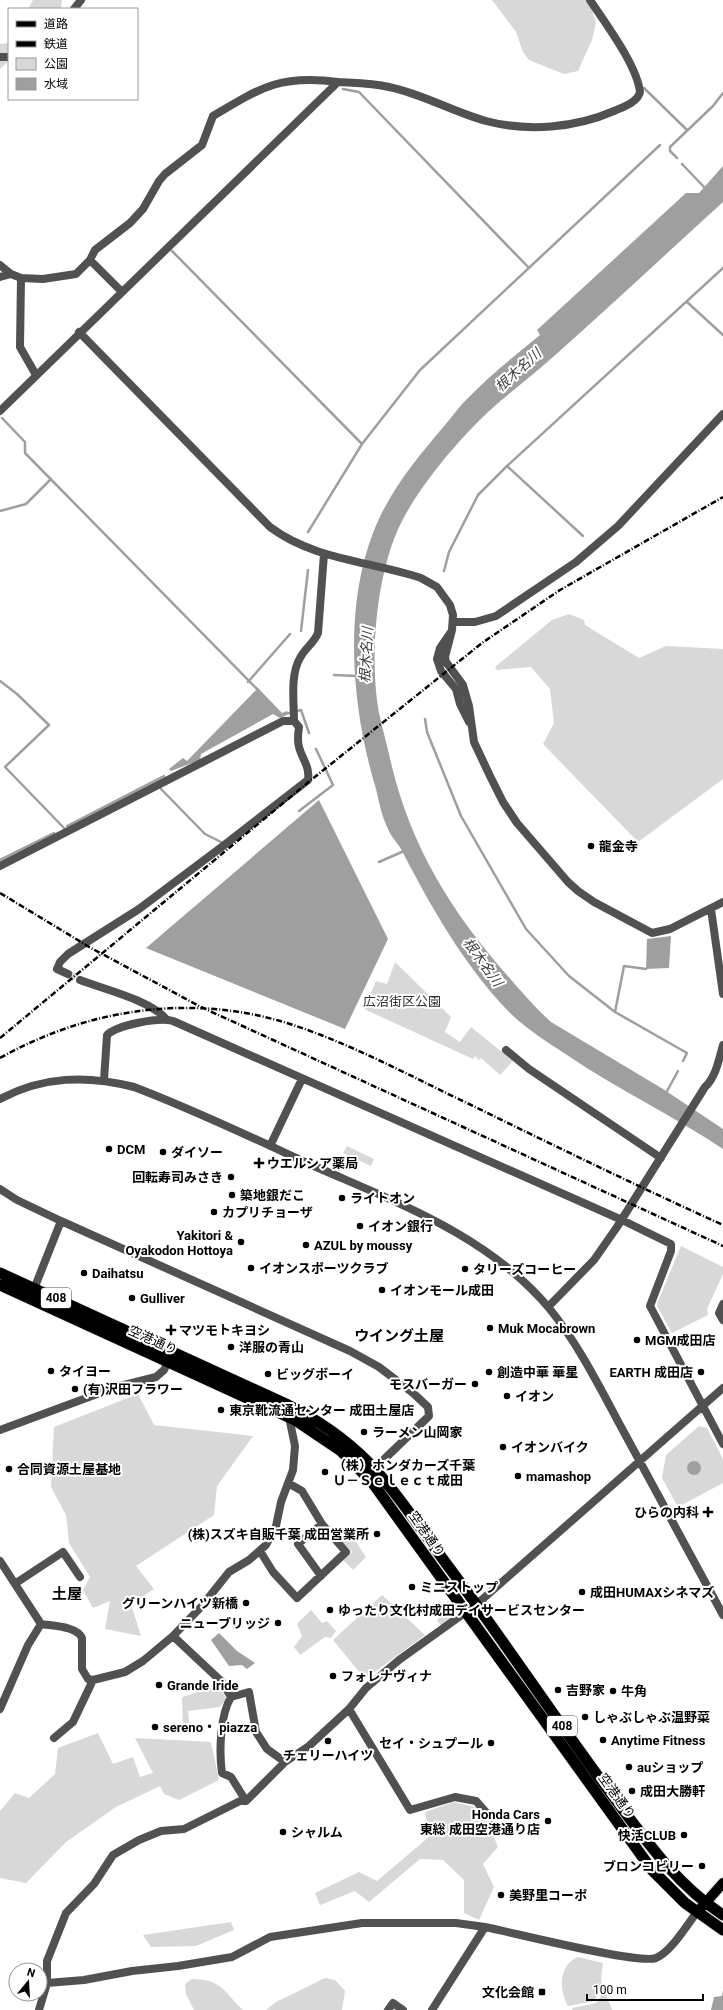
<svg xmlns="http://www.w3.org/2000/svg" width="723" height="2010" font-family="Roboto,'Noto Sans JP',sans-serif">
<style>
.green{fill:#d8d8d8}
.water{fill:#9f9f9f}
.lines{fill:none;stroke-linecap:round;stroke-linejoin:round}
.stream{stroke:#9f9f9f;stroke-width:2.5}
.minor-tunnel{stroke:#d9d9d9;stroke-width:8;stroke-dasharray:8 4;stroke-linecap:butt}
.major-casing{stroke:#dbdbdb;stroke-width:12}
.highway-casing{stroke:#dbdbdb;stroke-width:12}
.minor{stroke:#515151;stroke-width:8}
.major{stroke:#000;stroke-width:10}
.highway{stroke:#000;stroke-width:11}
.rail{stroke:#000;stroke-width:2.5;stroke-dasharray:6 2 1 2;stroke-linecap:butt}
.poi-dot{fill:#000;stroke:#fff;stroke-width:1.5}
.labels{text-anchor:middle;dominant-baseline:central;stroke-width:4;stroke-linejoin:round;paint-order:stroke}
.shield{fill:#fff;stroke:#4c4c4c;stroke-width:1}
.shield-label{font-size:12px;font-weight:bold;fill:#000}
.poi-label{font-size:13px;font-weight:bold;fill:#000;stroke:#fff;text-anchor:start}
.park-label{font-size:13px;fill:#2f2f2f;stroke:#fff}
.street-label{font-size:13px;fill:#000;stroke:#fff}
.water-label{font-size:14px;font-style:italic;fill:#404040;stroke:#fff}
.quarter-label{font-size:15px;font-weight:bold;fill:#000;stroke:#fff}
</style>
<rect width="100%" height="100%" fill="#fff"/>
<path class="green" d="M 33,0 L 62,0 L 61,9 L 28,9 Z
M 492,0 L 589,0 L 596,23 L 592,40 L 578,71 L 564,74 L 529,60 L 523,52 L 516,32 Z
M 9,43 L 9,61 L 0,69 L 0,44 Z
M 569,614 L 584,620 L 585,625 L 639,658 L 666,646 L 723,649 L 723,779 L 638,842 L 543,744 L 554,723 L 550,689 L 531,667 L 497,670 L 495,667 L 552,620 Z
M 395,962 L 451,1017 L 445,1032 L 460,1042 L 471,1027 L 513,1061 L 500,1075 L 481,1058 L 479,1060 L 475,1056 L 473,1059 L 364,1009 L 376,981 L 387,984 Z
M 347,1146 L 374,1159 L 371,1166 L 343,1153 Z
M 681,1246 L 723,1267 L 723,1274 L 707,1309 L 708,1315 L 672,1333 L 657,1306 L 658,1301 Z
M 138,1394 L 154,1425 L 253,1436 L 217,1486 L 214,1515 L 136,1566 L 154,1589 L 131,1604 L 141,1636 L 105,1629 L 110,1601 L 93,1608 L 83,1590 L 90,1577 L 69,1543 L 66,1515 L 51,1487 L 54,1427 Z
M 699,1426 L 707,1428 L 723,1459 L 723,1483 L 678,1507 L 662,1478 L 666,1455 Z
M 350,1528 L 355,1534 L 354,1539 L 366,1557 L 353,1570 L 343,1560 L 352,1552 L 340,1539 Z
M 382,1595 L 425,1635 L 365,1679 L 333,1640 Z
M 448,1600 L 458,1614 L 442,1626 L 437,1621 Z
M 311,1610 L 322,1623 L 327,1621 L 336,1631 L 331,1638 L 325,1637 L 300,1655 L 294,1647 L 302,1636 L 297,1624 Z
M 218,1686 L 226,1698 L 220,1707 L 188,1711 L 190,1731 L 183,1729 L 182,1697 Z
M 98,1733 L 113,1764 L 133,1757 L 140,1777 L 153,1773 L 135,1738 L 211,1742 L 219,1780 L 179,1800 L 164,1794 L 160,1786 L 116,1807 L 66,1842 L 26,1883 L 0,1878 L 0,1811 L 15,1793 L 29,1798 L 55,1774 L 58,1748 Z
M 454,1802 L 475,1807 L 489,1825 L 498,1847 L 483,1864 L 494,1887 L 479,1920 L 464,1913 L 464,1880 L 443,1860 L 420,1859 L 369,1902 L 355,1891 L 320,1905 L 315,1893 L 359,1872 L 377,1881 L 430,1836 L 425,1812 Z
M 231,1922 L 234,1930 L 196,1946 L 151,1947 L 143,1935 Z
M 578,1957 L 603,1963 L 601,1978 L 602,1988 L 594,2001 L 568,2006 C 559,1990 558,1965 578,1957 Z
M 325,1978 L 335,1980 L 345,1991 L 342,2010 L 266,2010 L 276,2002 Z
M 192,1979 C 223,1980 223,1991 243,2010 L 194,2010 L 186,1994 L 185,1984 Z
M 605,1991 L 612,2010 L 572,2010 L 573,2008 L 596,2003 Z"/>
<path class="water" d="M 723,166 L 723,202 C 669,251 616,301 562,349 C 532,377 498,400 470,430 C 446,455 417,491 401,523 C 376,573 369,658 379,713 C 383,731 388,749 392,767 C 412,848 451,911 506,974 C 520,990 534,1007 551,1022 L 663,1089 L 723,1129 L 723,1149 C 672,1115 617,1089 567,1055 C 547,1042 525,1028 508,1011 C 464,965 431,907 402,851 C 398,843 391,837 388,829 C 382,817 379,802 376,789 C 352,710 343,611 373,533 C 389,491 417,458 445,425 C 453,416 460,405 469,397 C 490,375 516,355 540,335 L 537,330 L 686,193 L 699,193 Z
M 258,688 L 282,713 L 287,711 L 289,714 L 280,718 L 273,714 L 201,754 L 200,760 L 171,771 L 169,769 L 183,758 L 187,761 Z
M 319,800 L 388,939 L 345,1029 L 146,948 Z
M 671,936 L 669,968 L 646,969 L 647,939 Z
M687 1468a7 7 0 1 1 14 0a7 7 0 1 1-14 0Z
M 219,1633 L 237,1651 L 255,1663 L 247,1669 L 242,1665 L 229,1666 L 211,1640 Z
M 723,1990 L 723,2010 L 711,2010 L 714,1997 L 722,1996 Z"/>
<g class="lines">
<path class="stream" d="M 644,88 L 687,130
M 343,89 L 359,92 L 529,268
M 677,158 L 670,151 L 670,147 L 713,106 L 723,93
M 682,164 L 705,188
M 172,251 L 362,444
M 687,302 L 723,335
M 2,418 L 25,442 L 25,453 L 257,689
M 507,466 L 583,536
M 0,511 L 26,504 L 51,479
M 308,532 L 362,444 L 420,370 L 660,145
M 444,571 L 449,552 L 478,495 L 507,466 L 723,268
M 301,631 L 308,570
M 334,675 L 357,676
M 0,681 L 17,694 L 49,725 L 5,767 L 64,828
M 248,682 L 290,634
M 289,713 L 301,710 L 309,733
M 425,719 L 427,732 L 461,816 L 526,929 L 569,976 L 615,1012
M 161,789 L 205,834 L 221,842
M 299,811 L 333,785 L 316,749
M 67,826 L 164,776
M 0,860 L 54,833
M 379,862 L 404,851
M 646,969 L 624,966 L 615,1012 L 687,1053 L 683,1061
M 666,1093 L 678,1071"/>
<path class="minor-tunnel" d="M 68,974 L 80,980"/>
<g class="major-casing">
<path id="major" d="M 701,1908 L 723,1883"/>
</g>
<g class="highway-casing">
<path id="highway" d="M 0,1273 L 286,1404 C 316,1419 344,1438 367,1461 C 397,1492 422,1531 448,1566 C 505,1642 557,1722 615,1799 C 647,1842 677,1885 723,1915
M 0,1285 L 295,1420 L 341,1451 L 372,1482 L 652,1870 L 685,1903 L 723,1930"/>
</g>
<path class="minor" d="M 74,9 L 81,0
M 0,57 L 9,57
M 90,260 L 121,291
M 0,265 L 11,274
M 0,277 L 11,274 L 21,278 L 43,279 L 76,274 L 90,260 L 95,250 L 130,223 L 143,209 L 159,181 L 165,174 L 202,145 L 213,116 C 260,88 280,74 338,82
M 21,278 L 20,347 L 36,375
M 79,332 L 270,527 C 314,560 370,561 421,578 L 437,587 L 450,605 L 453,615 L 452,630 L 445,657 L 446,662 L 463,685 L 469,706 L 474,742 L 490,776 L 503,802 L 517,823 L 568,882 L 578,891 L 594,902 L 652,933 L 670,929 L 723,902
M 0,411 L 338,82 C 355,83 372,83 389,87 C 423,94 453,112 486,121 C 528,132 575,128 614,111 C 623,107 638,102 640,92 C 637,65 605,23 590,0
M 453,622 L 475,622 L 496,616 L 576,562 L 618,526 L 723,414
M 451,632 L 440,648 L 437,659 L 441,671 L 456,689 L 460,704 L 469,722
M 0,866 L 283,721 L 294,721
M 711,909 L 723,994
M 68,974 L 57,969 L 60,962 L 68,954 L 139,909 L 223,846 L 308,780 C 310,766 302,759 299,747 C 297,740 298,734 299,727 L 294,721 C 294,702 290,675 300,658 C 305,648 314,643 318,633 L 324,554
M 80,980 C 103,989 151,1000 167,1020
M 506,1050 L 529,1069 L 661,1158
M 104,1080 L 107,1035 C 117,1025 159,1017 173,1021 L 622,1220 L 671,1244 L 671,1251 L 650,1306 L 723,1444
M 0,1099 C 43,1076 87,1075 134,1087 C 192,1109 249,1136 305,1162 C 392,1201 486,1233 549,1308 C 580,1346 602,1392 626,1436 C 658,1496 691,1555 723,1615
M 270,1146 L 302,1079
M 0,1189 L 17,1200 L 61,1221 L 350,1351 L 379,1367 L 413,1393 L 428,1407 L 429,1416 L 374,1469
M 34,1289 L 61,1221
M 723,1304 L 719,1313 L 723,1320
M 548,1307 L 594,1260 L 617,1227 L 705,1087 C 716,1077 719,1059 723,1045
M 0,1430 L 116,1387 L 156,1377 L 164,1370 L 170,1358
M 260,1551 L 273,1572 L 297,1598 L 346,1552 L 322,1524 L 302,1491 L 288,1483
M 0,1561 L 41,1624 C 52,1626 77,1626 82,1638 L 82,1669 L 88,1679 L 93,1680 L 73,1722 L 54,1738
M 321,1576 L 298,1544 L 322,1524
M 16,1583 L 63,1552 L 80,1577
M 173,1636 L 222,1682 L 231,1697 L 249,1692 L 256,1732 L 267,1749 L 285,1762
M 93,1680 L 125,1672 L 143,1661 L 173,1636 L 201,1607 L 229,1572 L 249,1560 L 266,1545 L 276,1526 L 281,1502 L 293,1470 L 295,1446 L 289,1417 L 290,1413
M 231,1697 C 220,1715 219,1752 222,1773 L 231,1777 L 246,1801
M 0,1709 L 28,1645 L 41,1624
M 349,1709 L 410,1810 L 455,1797 L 476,1801 L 491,1818
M 47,1983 L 47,1961 L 66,1913 L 94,1884 L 113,1855 L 139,1840 L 161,1831 L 184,1829 L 240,1801 L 246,1801 L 285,1762 L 309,1746 L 349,1709 L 366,1688 L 399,1660 L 477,1604 L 723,1388
M 39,2010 L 47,1983 L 84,1980 L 132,1971 L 178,1966 L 232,1957 L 270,1937 L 362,1923 L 456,1923 L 485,1927
M 388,2010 L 393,2003 L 403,2010
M 432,2010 L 485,1927 C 511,1932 639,1965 656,1958 C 671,1952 687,1925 697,1912"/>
<use href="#major" class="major"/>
<use href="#highway" class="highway"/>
<path class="rail" d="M 0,893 L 91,948 L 201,1007 L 723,1246
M 0,1038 L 311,780 L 482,643 L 560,590 L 723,497
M 0,1058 C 89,1008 193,993 290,1024 C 352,1044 410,1076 469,1104 C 553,1145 637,1186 723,1225"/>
</g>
<g class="poi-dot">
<circle cx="591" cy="846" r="4"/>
<circle cx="109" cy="1149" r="4"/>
<circle cx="163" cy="1152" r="4"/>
<path d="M257 1157h4v4h4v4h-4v4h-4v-4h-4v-4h4z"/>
<circle cx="231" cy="1177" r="4"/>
<circle cx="232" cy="1195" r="4"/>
<circle cx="342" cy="1198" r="4"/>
<circle cx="214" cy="1212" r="4"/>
<circle cx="360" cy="1226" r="4"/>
<circle cx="241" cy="1242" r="4"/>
<circle cx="306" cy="1245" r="4"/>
<circle cx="251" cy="1268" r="4"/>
<circle cx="465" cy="1269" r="4"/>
<circle cx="84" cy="1273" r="4"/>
<circle cx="382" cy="1290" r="4"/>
<circle cx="132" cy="1298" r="4"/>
<circle cx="490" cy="1328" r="4"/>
<path d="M169 1324h4v4h4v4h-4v4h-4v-4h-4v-4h4z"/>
<circle cx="637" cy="1340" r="4"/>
<circle cx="231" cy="1347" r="4"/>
<circle cx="51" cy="1371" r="4"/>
<circle cx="489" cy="1372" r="4"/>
<circle cx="701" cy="1372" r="4"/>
<circle cx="268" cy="1374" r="4"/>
<circle cx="475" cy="1384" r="4"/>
<circle cx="75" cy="1389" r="4"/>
<circle cx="507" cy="1396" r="4"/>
<circle cx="221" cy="1410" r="4"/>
<circle cx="364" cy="1432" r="4"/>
<circle cx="503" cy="1447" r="4"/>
<circle cx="9" cy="1469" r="4"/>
<circle cx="325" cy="1472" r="4"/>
<circle cx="518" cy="1476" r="4"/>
<path d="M706 1506h4v4h4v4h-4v4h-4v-4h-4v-4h4z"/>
<circle cx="377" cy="1534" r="4"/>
<circle cx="412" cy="1587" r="4"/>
<circle cx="582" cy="1592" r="4"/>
<circle cx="246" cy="1603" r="4"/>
<circle cx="330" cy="1610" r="4"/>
<circle cx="278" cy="1623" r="4"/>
<circle cx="333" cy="1676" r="4"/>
<circle cx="159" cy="1685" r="4"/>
<circle cx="558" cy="1690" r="4"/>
<circle cx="613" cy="1691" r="4"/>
<circle cx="585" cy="1717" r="4"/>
<circle cx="155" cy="1727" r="4"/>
<circle cx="603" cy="1740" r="4"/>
<circle cx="328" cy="1741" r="4"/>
<circle cx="491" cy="1743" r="4"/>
<circle cx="629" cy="1767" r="4"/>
<circle cx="632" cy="1791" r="4"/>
<circle cx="548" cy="1821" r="4"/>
<circle cx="283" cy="1832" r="4"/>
<circle cx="684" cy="1835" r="4"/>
<circle cx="702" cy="1866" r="4"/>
<circle cx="501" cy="1895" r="4"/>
<rect x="538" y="1988" width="8" height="8" rx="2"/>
</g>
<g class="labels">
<g class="shield">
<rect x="41" y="1288" width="30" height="20" rx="3"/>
<rect x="547" y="1716" width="30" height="20" rx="3"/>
</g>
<g class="shield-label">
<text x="56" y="1298">408</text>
<text x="562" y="1726">408</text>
</g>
<g class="poi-label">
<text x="599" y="846">龍金寺</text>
<text x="117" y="1149">DCM</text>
<text x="171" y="1152">ダイソー</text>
<text x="267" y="1163">ウエルシア薬局</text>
<text x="223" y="1177" text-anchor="end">回転寿司みさき</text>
<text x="240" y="1195">築地銀だこ</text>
<text x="350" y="1198">ライトオン</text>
<text x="222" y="1212">カプリチョーザ</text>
<text x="368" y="1226">イオン銀行</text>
<text x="233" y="1235" text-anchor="end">Yakitori &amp;<tspan x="233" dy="15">Oyakodon Hottoya</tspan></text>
<text x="314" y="1245">AZUL by moussy</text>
<text x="259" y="1268">イオンスポーツクラブ</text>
<text x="473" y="1269">タリーズコーヒー</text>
<text x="92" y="1273">Daihatsu</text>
<text x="390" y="1290">イオンモール成田</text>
<text x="140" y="1298">Gulliver</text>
<text x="498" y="1328">Muk Mocabrown</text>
<text x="179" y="1330">マツモトキヨシ</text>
<text x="645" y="1340">MGM成田店</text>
<text x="239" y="1347">洋服の青山</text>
<text x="59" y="1371">タイヨー</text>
<text x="497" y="1372">創造中華 華星</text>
<text x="693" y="1372" text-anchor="end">EARTH 成田店</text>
<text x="276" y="1374">ビッグボーイ</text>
<text x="467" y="1384" text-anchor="end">モスバーガー</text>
<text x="83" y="1389">(有)沢田フラワー</text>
<text x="515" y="1396">イオン</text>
<text x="229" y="1410">東京靴流通センター 成田土屋店</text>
<text x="372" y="1432">ラーメン山岡家</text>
<text x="511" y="1447">イオンバイク</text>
<text x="333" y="1465">（株）ホンダカーズ千葉<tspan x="333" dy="15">Ｕ－Ｓｅｌｅｃｔ成田</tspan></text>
<text x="17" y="1469">合同資源土屋基地</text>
<text x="526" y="1476">mamashop</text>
<text x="699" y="1512" text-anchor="end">ひらの内科</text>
<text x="369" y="1534" text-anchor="end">(株)スズキ自販千葉 成田営業所</text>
<text x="420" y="1587">ミニストップ</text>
<text x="590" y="1592">成田HUMAXシネマズ</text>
<text x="238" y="1603" text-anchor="end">グリーンハイツ新橋</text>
<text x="338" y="1610">ゆったり文化村成田デイサービスセンター</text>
<text x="270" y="1623" text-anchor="end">ニューブリッジ</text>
<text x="341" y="1676">フォレナヴィナ</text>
<text x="167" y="1685">Grande Iride</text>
<text x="566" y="1690">吉野家</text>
<text x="621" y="1691">牛角</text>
<text x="593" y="1717">しゃぶしゃぶ温野菜</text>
<text x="163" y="1727">sereno・ piazza</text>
<text x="611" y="1740">Anytime Fitness</text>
<text x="483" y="1743" text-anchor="end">セイ・シュプール</text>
<text x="328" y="1755" text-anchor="middle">チェリーハイツ</text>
<text x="637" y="1767">auショップ</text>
<text x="640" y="1791">成田大勝軒</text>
<text x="540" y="1814" text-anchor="end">Honda Cars<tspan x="540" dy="15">東総 成田空港通り店</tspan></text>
<text x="291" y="1832">シャルム</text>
<text x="676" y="1835" text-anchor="end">快活CLUB</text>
<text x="694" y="1866" text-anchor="end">ブロンコビリー</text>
<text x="509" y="1895">美野里コーポ</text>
<text x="534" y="1992" text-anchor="end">文化会館</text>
</g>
<g class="park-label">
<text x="402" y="1001">広沼街区公園</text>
</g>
<g class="street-label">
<text transform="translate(153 1340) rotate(24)">空港通り</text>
<text transform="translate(427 1534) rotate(55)">空港通り</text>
<text transform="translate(617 1796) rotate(54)">空港通り</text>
</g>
<g class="water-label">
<text transform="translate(518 370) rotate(-42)">根木名川</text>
<text transform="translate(366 655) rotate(-87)">根木名川</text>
<text transform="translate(483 962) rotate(54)">根木名川</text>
</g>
<g class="quarter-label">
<text x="399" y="1336">ウイング土屋</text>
<text x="67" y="1594">土屋</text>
</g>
</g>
<rect x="8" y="8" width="130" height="92" fill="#ffffff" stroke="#999999"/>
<rect x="16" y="21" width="20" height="6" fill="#000000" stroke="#999999"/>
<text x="44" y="28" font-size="12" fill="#000000">道路</text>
<rect x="16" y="41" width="20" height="6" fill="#000000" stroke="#999999"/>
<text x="44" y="48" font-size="12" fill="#000000">鉄道</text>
<rect x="16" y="58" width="20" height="12" fill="#d8d8d8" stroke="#999999"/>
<text x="44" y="68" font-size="12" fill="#000000">公園</text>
<rect x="16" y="78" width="20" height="12" fill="#9f9f9f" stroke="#999999"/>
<text x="44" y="88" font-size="12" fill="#000000">水域</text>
<g transform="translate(28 1982) rotate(18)"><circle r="19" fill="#ffffff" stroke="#999999"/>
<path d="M0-3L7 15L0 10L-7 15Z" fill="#000000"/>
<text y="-6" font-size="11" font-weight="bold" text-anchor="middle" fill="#000000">N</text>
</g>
<path d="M587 1994v6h116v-6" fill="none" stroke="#000000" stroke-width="2"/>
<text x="593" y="1994" font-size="12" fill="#000000" stroke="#ffffff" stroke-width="3" paint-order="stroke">100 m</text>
</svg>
